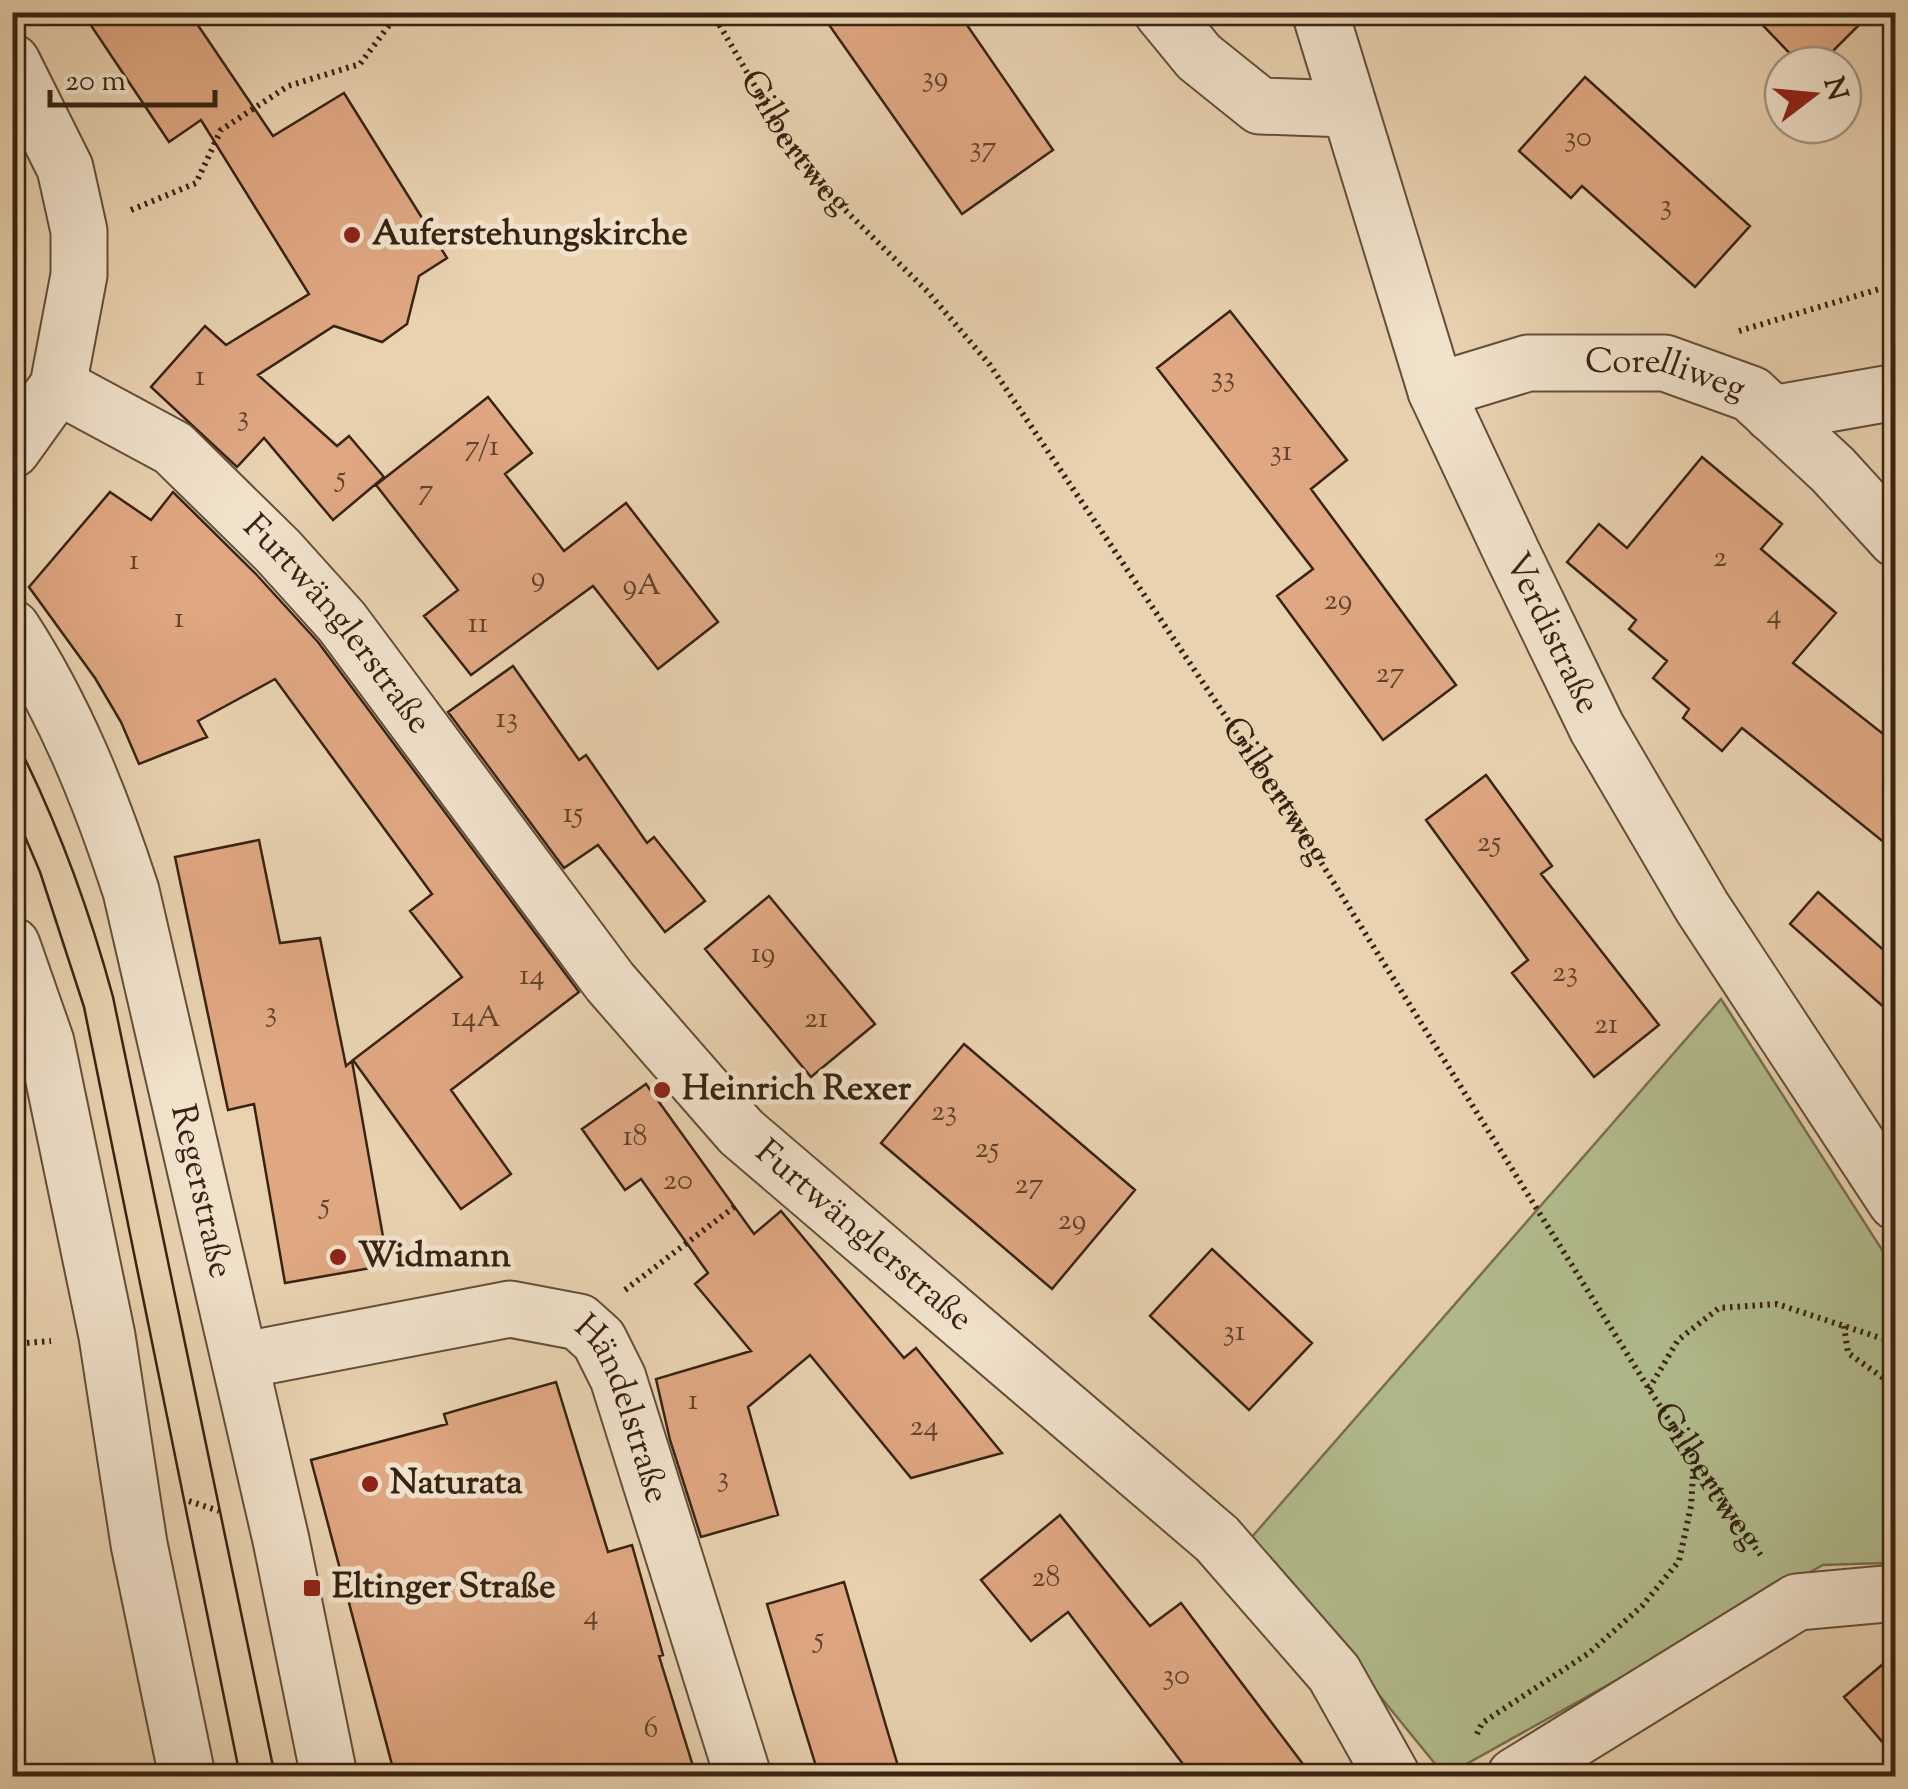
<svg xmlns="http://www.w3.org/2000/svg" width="1908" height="1789" font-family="'Sorts Mill Goudy',serif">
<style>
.green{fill:#b3bd8e;stroke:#767050;stroke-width:2.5}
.building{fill:#dfa782;stroke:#382312;stroke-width:2.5}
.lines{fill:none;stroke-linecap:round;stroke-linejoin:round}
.minor-casing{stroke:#644f3a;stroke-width:59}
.path{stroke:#382312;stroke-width:6;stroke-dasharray:2.5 5;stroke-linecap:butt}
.minor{stroke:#f1e2cc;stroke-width:55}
.tram{stroke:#382312;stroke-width:2.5}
.poi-dot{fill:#8f2418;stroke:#f1e2cc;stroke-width:4}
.labels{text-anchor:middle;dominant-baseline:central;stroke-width:10;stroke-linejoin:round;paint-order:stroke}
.number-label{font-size:30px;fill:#62442e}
.street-label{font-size:35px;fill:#382312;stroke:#f1e2cc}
.poi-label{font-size:35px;font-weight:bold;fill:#382312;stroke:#f1e2cc;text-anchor:start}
</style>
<rect width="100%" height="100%" fill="#e9d2b0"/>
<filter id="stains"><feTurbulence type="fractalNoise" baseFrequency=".002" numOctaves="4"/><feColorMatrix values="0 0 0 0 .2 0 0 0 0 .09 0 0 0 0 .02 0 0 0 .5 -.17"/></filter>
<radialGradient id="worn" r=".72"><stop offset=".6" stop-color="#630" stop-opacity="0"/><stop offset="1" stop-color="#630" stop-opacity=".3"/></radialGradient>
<path class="green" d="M 1721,999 L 1895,1270 L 1895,1569 L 1883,1563 L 1823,1565 L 1445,1776 L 1251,1538 Z"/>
<path class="building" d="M 82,12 L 189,12 L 273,136 L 344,93 L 447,258 L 419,276 L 407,324 L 382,342 L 334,326 L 258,375 L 337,446 L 349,436 L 384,477 L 333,520 L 264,438 L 237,467 L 151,387 L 205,326 L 226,345 L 309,294 L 201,120 L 169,142 Z
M 820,12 L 958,12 L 1053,150 L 962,214 Z
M 1750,12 L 1872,12 L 1819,65 L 1801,65 Z
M 1585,77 L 1750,226 L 1695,287 L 1582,186 L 1571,198 L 1519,151 Z
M 1230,311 L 1347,460 L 1311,489 L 1456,685 L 1383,740 L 1277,596 L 1313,569 L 1157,368 Z
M 488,397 L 532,453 L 505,474 L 564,551 L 626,503 L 718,622 L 658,669 L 593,586 L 471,675 L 424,616 L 458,590 L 376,485 Z
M 1702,457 L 1782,524 L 1761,549 L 1836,613 L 1793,663 L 1896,744 L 1896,852 L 1742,728 L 1722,751 L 1683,718 L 1689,709 L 1653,678 L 1667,661 L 1629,629 L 1636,620 L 1567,562 L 1599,524 L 1627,548 Z
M 110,492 L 151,520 L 173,492 L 255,573 L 318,642 L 579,992 L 451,1090 L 511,1174 L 461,1209 L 353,1060 L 462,977 L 410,911 L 432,894 L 275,679 L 198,721 L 207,737 L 139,764 L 121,722 L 95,678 L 29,587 Z
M 513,666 L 579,760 L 586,755 L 647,843 L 654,837 L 705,901 L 665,932 L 598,845 L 564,868 L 448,712 Z
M 1486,775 L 1552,866 L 1541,874 L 1659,1025 L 1594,1077 L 1512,973 L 1528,960 L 1426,820 Z
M 259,840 L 280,943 L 320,938 L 346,1066 L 352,1061 L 388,1265 L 285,1283 L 254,1104 L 228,1110 L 175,857 Z
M 1818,892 L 1896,961 L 1896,1018 L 1790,924 Z
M 769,896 L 875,1024 L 811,1077 L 705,949 Z
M 964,1044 L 1135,1190 L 1052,1289 L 881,1143 Z
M 646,1084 L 754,1234 L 781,1211 L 904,1358 L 916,1348 L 1002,1453 L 911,1478 L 810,1355 L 748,1407 L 778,1515 L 701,1537 L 670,1440 L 656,1379 L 751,1351 L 695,1284 L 708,1273 L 641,1179 L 625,1190 L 582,1129 Z
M 1212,1249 L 1312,1343 L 1249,1410 L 1150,1316 Z
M 556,1382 L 608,1552 L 632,1545 L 663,1655 L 659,1656 L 696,1776 L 395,1776 L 311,1460 L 447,1424 L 444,1414 Z
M 1060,1515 L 1150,1626 L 1181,1603 L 1312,1776 L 1192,1776 L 1068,1612 L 1031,1641 L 981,1580 Z
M 844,1582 L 886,1726 L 901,1776 L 819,1776 L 794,1695 L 767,1604 Z
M 1896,1653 L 1896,1758 L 1844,1697 Z"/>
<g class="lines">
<g class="minor-casing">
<g id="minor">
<path d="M 1162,12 L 1199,57 L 1260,106 L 1347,109"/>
<path id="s2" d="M 1320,12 L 1436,391 L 1512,553 L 1597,728 L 1702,907 L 1896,1202"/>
<path d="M 12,62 L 65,168 L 79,231 L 79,275 L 58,386 L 12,450"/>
<path id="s3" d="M 58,386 L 173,448 L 278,551 L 342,622 L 610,982 L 741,1132 L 1217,1539 L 1334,1673 L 1392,1776"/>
<path id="s4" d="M 1436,391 L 1528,363 L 1665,363 L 1751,394 L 1833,470 L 1896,539"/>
<path d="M 1772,414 L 1896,392"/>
<path id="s5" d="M 12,628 C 65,709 101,799 131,891 L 281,1540 L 329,1776"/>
<path d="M 12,945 L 46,1042 L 107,1336 L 139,1544 L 187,1776"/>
<path id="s6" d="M 240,1361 L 510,1309 L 579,1322 L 599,1340 L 618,1378 L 743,1776"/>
<path d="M 1515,1776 L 1797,1602 L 1896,1593"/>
</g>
</g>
<g class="path">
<path id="s1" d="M 712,12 L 788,143 L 827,192 L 928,292 L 990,365 L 1289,811 L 1649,1389 L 1729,1513 L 1763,1558"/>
<path d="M 131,210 L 196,183 L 221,130 L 288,86 L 360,64 L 399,12"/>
<path d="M 1739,331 L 1896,284"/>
<path d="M 625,1290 L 738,1204"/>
<path d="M 1844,1326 L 1848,1353 L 1896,1387"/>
<path d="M 12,1344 L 51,1341"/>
<path d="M 1649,1389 L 1678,1340 L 1719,1308 L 1777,1304 L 1896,1343"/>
<path d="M 189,1501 L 219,1511"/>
<path d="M 1477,1734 L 1482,1723 L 1589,1653 L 1642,1606 L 1679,1561 L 1691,1506 L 1694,1459"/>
</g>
<use href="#minor" class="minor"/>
<path class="tram" d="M 12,733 C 56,818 88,905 113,997 L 275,1776
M 12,806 L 40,872 L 84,1007 L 240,1776"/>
</g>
<g class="poi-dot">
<circle cx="352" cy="235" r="10"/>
<circle cx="662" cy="1090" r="10"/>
<circle cx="338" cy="1257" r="10"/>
<circle cx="370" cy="1484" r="10"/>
<rect x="302" y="1578" width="20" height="20" rx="5"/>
</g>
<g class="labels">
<g class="number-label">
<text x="935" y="78">39</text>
<text x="1578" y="138">30</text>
<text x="983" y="148">37</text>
<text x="1666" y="206">3</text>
<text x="200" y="377">1</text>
<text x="1223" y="378">33</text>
<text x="243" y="417">3</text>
<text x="482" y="447">7/1</text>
<text x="1281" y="452">31</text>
<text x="341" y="478">5</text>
<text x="426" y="491">7</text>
<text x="1720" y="558">2</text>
<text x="134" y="561">1</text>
<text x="538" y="578">9</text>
<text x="642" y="586">9A</text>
<text x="1338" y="601">29</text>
<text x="1774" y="615">4</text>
<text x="179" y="619">1</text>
<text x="478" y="624">11</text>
<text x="1390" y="674">27</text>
<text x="507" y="719">13</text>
<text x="573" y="814">15</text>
<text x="1489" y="843">25</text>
<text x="763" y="954">19</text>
<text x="1565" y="973">23</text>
<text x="532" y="976">14</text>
<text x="271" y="1013">3</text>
<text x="476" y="1018">14A</text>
<text x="816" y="1019">21</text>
<text x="1606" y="1025">21</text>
<text x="944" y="1112">23</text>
<text x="635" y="1137">18</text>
<text x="987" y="1149">25</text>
<text x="678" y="1181">20</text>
<text x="1029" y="1185">27</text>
<text x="325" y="1205">5</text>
<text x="1072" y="1221">29</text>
<text x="1234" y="1332">31</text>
<text x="693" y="1401">1</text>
<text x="924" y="1427">24</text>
<text x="723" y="1478">3</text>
<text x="1046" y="1578">28</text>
<text x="591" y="1616">4</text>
<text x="819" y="1639">5</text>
<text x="1176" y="1676">30</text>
<text x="651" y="1729">6</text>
</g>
<g class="street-label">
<text stroke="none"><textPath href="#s1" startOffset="155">Gilbertweg</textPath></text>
<text stroke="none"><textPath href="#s4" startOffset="235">Corelliweg</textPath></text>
<text stroke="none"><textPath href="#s3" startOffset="372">Furtwänglerstraße</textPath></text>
<text stroke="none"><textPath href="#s2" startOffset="665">Verdistraße</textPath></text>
<text stroke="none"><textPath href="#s1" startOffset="965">Gilbertweg</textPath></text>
<text stroke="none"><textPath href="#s5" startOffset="598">Regerstraße</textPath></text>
<text stroke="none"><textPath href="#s3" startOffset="1182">Furtwänglerstraße</textPath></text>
<text stroke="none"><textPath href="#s6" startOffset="445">Händelstraße</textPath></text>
<text stroke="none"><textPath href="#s1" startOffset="1775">Gilbertweg</textPath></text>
</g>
<g class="poi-label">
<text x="372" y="235">Auferstehungskirche</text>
<text x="682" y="1090">Heinrich Rexer</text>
<text x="358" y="1257">Widmann</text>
<text x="390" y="1484">Naturata</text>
<text x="332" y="1588">Eltinger Straße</text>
</g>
</g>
<rect width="1908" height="1789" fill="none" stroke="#e9d2b0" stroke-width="50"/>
<rect x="15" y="15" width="1878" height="1759" fill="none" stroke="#382312" stroke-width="5"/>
<rect x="25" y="25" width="1858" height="1739" fill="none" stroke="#382312" stroke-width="2.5"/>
<g transform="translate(1813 95) rotate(74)"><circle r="48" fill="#f1e2cc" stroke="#a79682" stroke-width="2.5"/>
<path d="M0-8L18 38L0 25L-18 38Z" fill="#8f2418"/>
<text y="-15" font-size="28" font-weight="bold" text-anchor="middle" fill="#382312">N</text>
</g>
<path d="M50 90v15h165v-15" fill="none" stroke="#382312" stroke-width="5"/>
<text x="65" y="90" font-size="30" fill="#382312" stroke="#f1e2cc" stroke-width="8" paint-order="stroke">20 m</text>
<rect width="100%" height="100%" filter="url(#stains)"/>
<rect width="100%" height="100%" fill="url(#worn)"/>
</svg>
